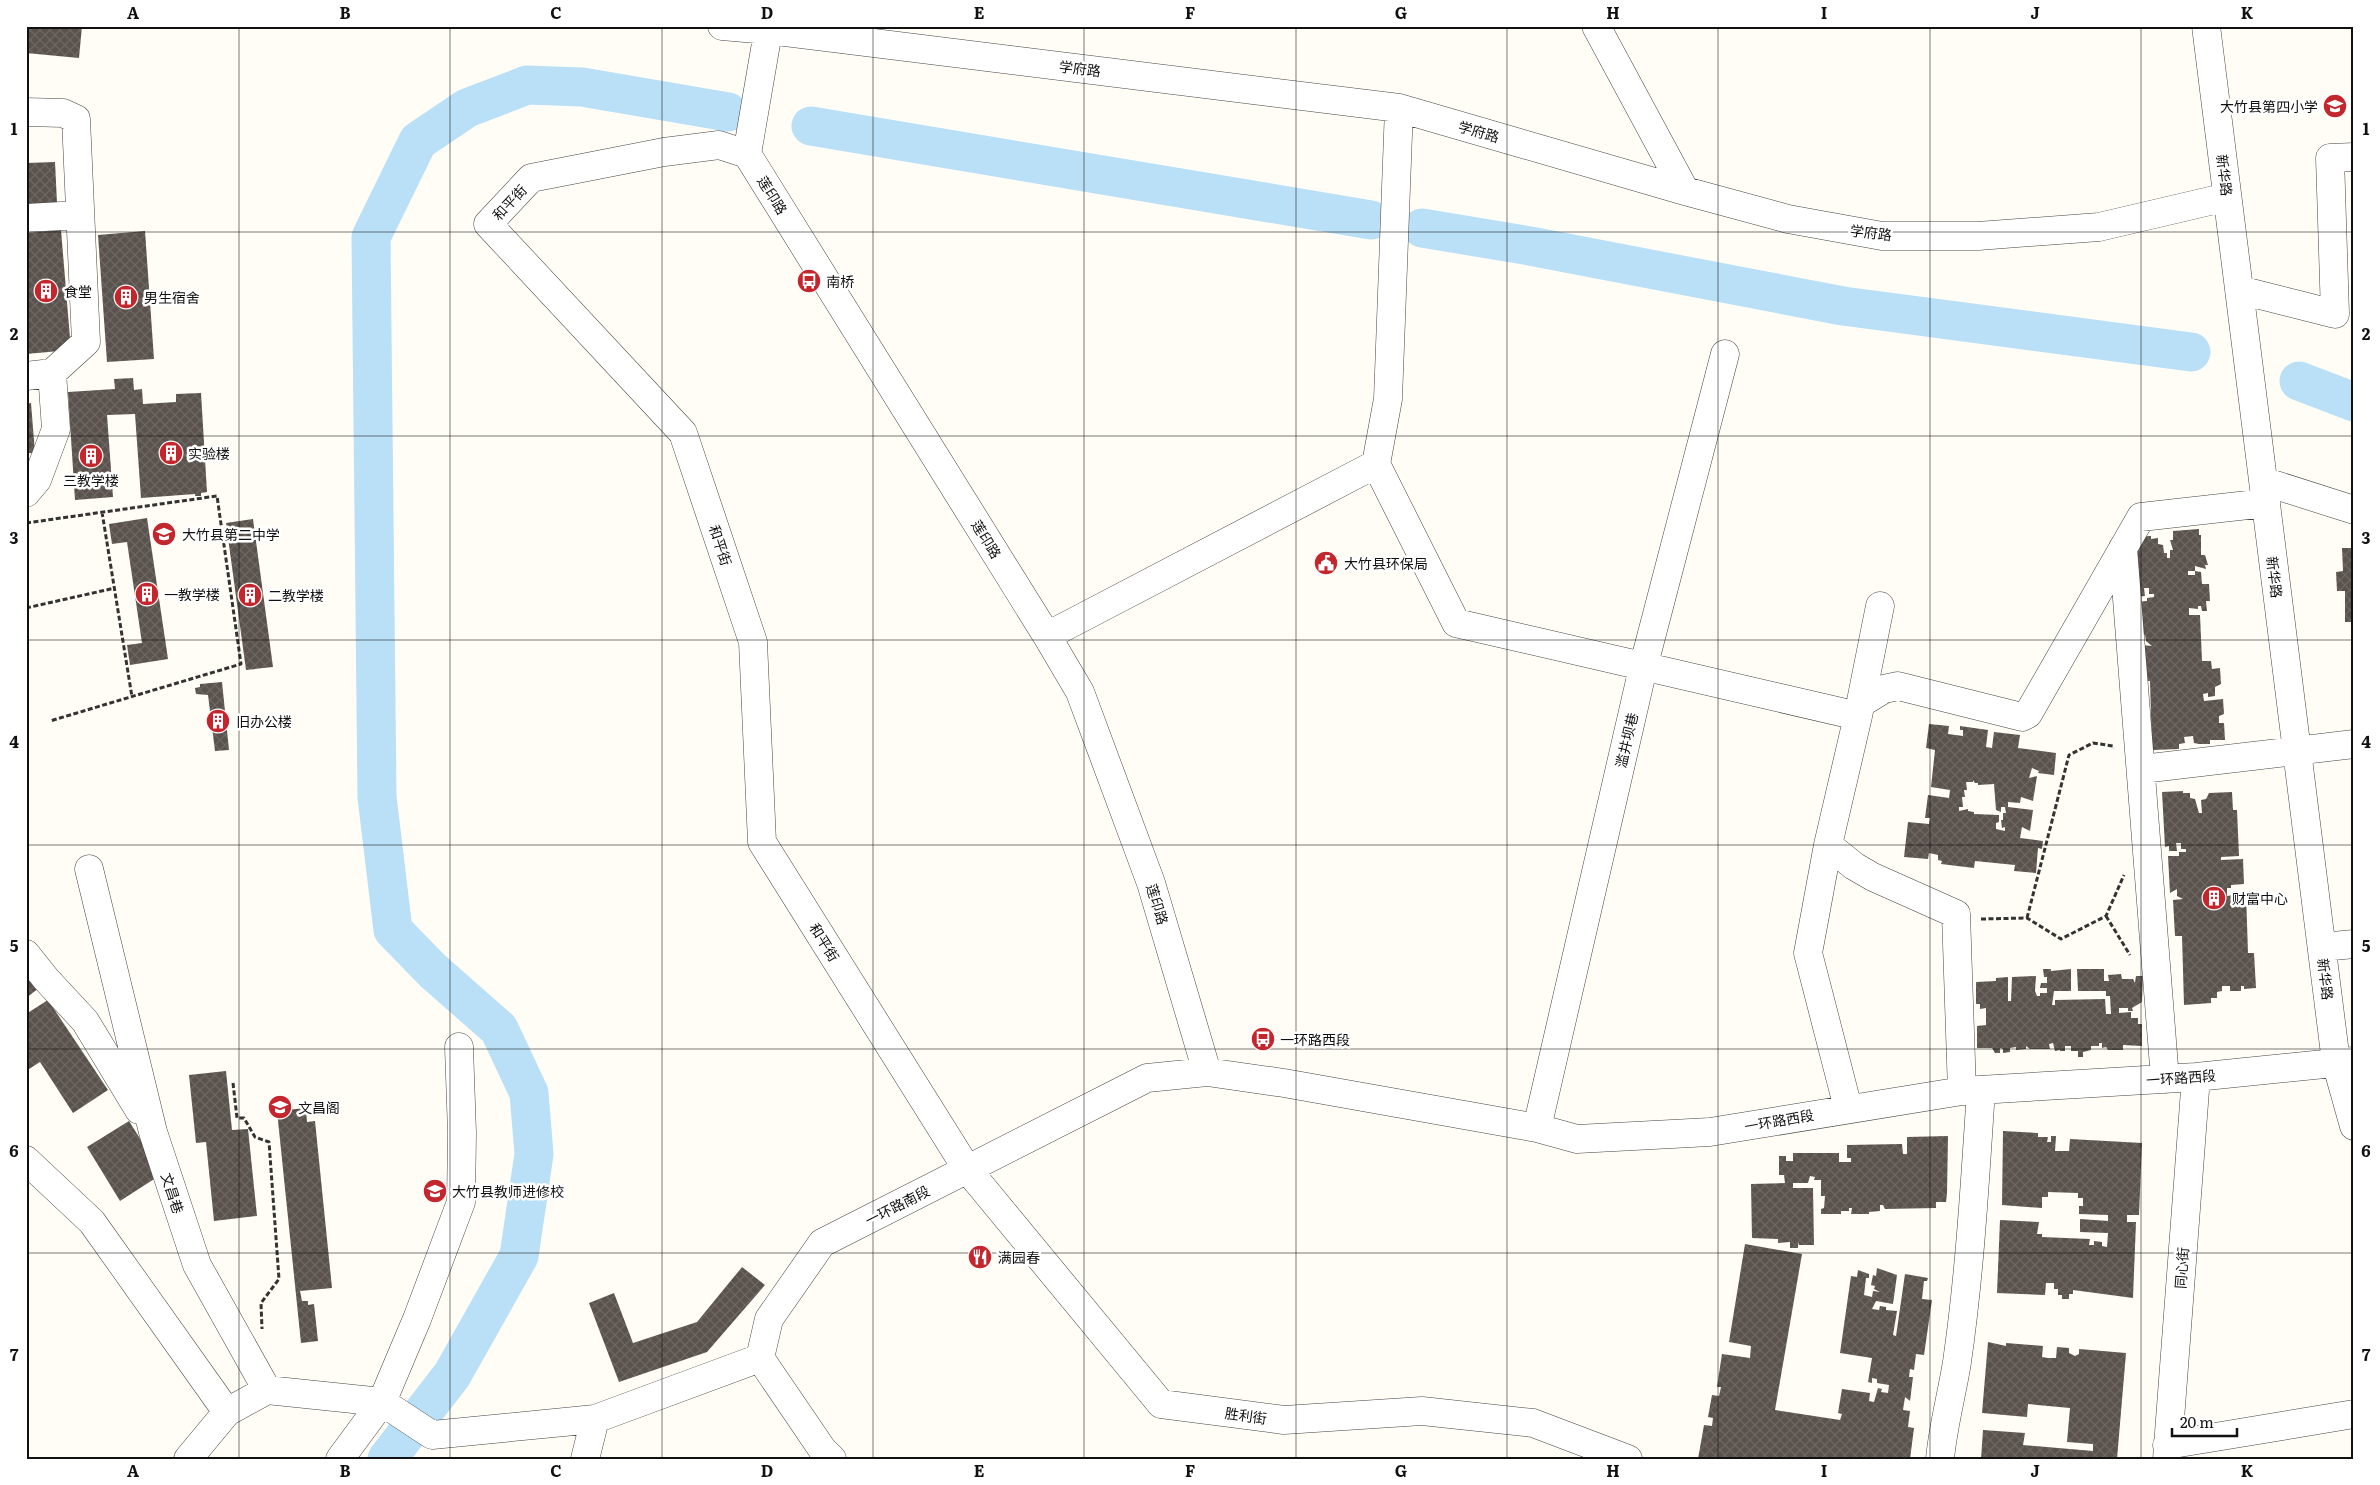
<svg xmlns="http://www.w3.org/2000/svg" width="2380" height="1485" font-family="Literata,'Noto Sans SC',serif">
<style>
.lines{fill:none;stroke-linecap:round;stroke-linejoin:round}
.river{stroke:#b9e0f7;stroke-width:39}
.building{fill:url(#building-cross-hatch);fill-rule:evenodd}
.minor-casing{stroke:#444;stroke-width:29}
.path{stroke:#333;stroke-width:3;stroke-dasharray:5 2.5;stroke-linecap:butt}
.minor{stroke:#fff;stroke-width:28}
.grid{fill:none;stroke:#111;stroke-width:1;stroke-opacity:0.55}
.labels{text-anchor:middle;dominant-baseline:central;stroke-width:5;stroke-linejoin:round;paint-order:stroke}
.street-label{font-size:14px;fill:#111;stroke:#fff}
.poi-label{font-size:14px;fill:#111;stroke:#fff;text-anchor:start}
.neatline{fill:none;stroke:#111;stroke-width:2}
.grid-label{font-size:16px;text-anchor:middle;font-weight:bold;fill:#111}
</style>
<defs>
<pattern id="building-cross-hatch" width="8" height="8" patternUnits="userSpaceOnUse" patternTransform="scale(1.25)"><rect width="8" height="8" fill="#5a524d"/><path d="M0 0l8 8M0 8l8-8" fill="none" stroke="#6d6662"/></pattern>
</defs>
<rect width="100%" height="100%" fill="#fffdf5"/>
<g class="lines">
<path class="river" d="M 811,126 L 1371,220
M 1422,228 L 1530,246 L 1843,306 L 2191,352
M 2299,381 L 2354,402
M 387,1459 L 452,1375 L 519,1256 L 534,1154 L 529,1093 L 499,1029 L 433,971 L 393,930 L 377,797 L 371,237 L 418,141 L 467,108 L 527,85 L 582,87 L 728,112"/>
</g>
<path class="building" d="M 26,26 L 82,26 L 79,58 L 26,53 Z
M 55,162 L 57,203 L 26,213 L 26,163 Z
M 61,230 L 71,350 L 26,354 L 26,233 Z
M 145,231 L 154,359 L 107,362 L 98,235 Z
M 133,378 L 134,390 L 142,389 L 143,404 L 176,402 L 176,394 L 201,393 L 207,492 L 201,493 L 201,496 L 195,496 L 195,494 L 141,498 L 135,414 L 107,415 L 113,497 L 75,500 L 68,392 L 115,389 L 114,379 Z
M 31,403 L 35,453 L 26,453 L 26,404 Z
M 147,518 L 168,659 L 130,665 L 127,645 L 142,643 L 127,542 L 112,544 L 109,524 Z
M 253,519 L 273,667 L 246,670 L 226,523 Z
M 2199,529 L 2199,535 L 2201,535 L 2201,555 L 2205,555 L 2208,565 L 2205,565 L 2206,569 L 2195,566 L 2195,571 L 2188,571 L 2188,575 L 2195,575 L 2195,571 L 2201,572 L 2202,584 L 2209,584 L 2210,601 L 2206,601 L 2207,611 L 2202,611 L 2201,606 L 2198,606 L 2198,609 L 2189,608 L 2189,615 L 2200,615 L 2202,661 L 2211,661 L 2212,669 L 2220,668 L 2221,684 L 2215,687 L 2215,696 L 2208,697 L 2208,693 L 2203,694 L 2204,701 L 2223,699 L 2224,714 L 2219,716 L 2219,723 L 2224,723 L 2225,740 L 2210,740 L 2210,744 L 2199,744 L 2194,743 L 2193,736 L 2184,737 L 2185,743 L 2179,744 L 2179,749 L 2152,750 L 2150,681 L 2143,681 L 2141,645 L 2152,646 L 2146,641 L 2145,635 L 2142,635 L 2136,602 L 2147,601 L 2147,598 L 2154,597 L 2154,594 L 2149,594 L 2149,588 L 2144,588 L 2145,596 L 2137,597 L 2130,537 L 2151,536 L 2151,539 L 2158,538 L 2158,544 L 2163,545 L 2164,553 L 2167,553 L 2167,558 L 2170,558 L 2170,550 L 2173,550 L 2170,540 L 2173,540 L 2173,531 Z
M 2342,548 L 2354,548 L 2354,634 L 2352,622 L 2345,622 L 2345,591 L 2337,591 L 2336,572 L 2343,571 Z
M 222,682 L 229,750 L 215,751 L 208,695 L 196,694 L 195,688 L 200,687 L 200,684 Z
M 1929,724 L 1949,726 L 1948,734 L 1963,736 L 1963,730 L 1960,730 L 1960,726 L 1988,730 L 1986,747 L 1992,748 L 1994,732 L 2020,735 L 2018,748 L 2056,753 L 2054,775 L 2038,773 L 2039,771 L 2032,768 L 2029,778 L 2037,776 L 2033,801 L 2021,797 L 2020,803 L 2008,802 L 2008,807 L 2033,810 L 2030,831 L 2022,827 L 2020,838 L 2043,841 L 2042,849 L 2038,848 L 2036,873 L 2014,871 L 2015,865 L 1975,861 L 1974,868 L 1941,864 L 1942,861 L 1938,860 L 1938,855 L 1929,853 L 1928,859 L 1904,857 L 1908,822 L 1929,824 L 1930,818 L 1925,818 L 1928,795 L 1949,798 L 1950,790 L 1931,787 L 1935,750 L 1926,748 ZM 1973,780 L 1975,783 L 1978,783 L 1978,785 L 1994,784 L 1996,810 L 2001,812 L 2001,807 L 2005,807 L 2006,813 L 2003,813 L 2003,820 L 2001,820 L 2002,828 L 2005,827 L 2005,831 L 1996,829 L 1996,823 L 1999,822 L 1999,815 L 1974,814 L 1974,812 L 1968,811 L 1968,809 L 1959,811 L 1959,807 L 1963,807 L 1962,797 L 1965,797 L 1964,790 L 1967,790 L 1966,782 L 1973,782 Z
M 2183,791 L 2183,793 L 2190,793 L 2190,798 L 2195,799 L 2199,813 L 2202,813 L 2201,800 L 2206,799 L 2209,793 L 2232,792 L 2233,810 L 2237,810 L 2239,856 L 2221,857 L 2221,860 L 2243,859 L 2244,884 L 2231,885 L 2231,888 L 2227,888 L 2227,896 L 2246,893 L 2248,953 L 2254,953 L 2256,988 L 2244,989 L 2244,986 L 2241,986 L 2241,991 L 2230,991 L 2230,986 L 2222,986 L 2222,991 L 2217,992 L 2217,998 L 2211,998 L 2211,1003 L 2184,1005 L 2182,936 L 2175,936 L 2173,900 L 2183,899 L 2177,896 L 2177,889 L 2170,893 L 2168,856 L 2179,856 L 2179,852 L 2186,852 L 2186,849 L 2181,849 L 2181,843 L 2176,843 L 2177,851 L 2169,851 L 2169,846 L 2165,847 L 2162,792 Z
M 2043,969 L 2051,969 L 2051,971 L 2071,969 L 2071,991 L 2054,991 L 2052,1005 L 2055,1005 L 2055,1000 L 2105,999 L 2106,1014 L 2111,1014 L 2110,996 L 2106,996 L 2106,991 L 2078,991 L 2077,969 L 2104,969 L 2104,981 L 2109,981 L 2108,975 L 2121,974 L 2122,979 L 2133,979 L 2135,983 L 2136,976 L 2143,976 L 2142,1002 L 2132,1008 L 2133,1011 L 2128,1011 L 2128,1008 L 2119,1008 L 2119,1013 L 2131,1012 L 2131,1018 L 2138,1018 L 2138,1024 L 2142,1024 L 2142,1046 L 2123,1045 L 2123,1050 L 2108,1050 L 2106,1047 L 2102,1048 L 2102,1043 L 2099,1043 L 2099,1046 L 2091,1046 L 2091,1050 L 2083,1052 L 2083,1057 L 2078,1057 L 2078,1051 L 2071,1051 L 2071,1046 L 2065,1046 L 2065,1051 L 2060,1051 L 2060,1050 L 2055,1051 L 2053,1043 L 2049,1044 L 2050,1049 L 2030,1049 L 2026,1046 L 2026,1049 L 2016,1050 L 2016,1047 L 2010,1048 L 2010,1052 L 2003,1053 L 2003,1049 L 2000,1048 L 2000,1053 L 1995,1053 L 1992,1048 L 1977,1048 L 1977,1026 L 1986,1025 L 1986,1008 L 1980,1009 L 1980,1004 L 1976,1004 L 1976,982 L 1996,981 L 1996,978 L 2008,977 L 2008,1001 L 2011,1001 L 2012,977 L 2036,976 L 2035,991 L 2037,996 L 2040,996 L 2040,993 L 2047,993 L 2047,988 L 2040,988 L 2041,983 L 2047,983 L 2047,977 L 2044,977 Z
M 26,971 L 39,988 L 26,998 Z
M 48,1000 L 108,1090 L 73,1113 L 40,1062 L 26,1071 L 26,1014 Z
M 226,1071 L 232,1130 L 248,1129 L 257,1216 L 214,1221 L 206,1142 L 196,1143 L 189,1075 Z
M 306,1108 L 307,1122 L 315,1121 L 332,1288 L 300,1291 L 302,1301 L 308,1301 L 308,1305 L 314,1304 L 318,1341 L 301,1343 L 277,1111 Z
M 129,1121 L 162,1174 L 120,1201 L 87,1147 Z
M 2003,1131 L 2038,1133 L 2038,1137 L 2048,1137 L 2047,1142 L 2051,1142 L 2051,1136 L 2056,1136 L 2055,1151 L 2069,1151 L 2070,1139 L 2142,1143 L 2139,1215 L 2127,1215 L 2127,1222 L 2136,1222 L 2133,1298 L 2073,1290 L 2073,1294 L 2069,1294 L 2069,1299 L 2062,1299 L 2062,1295 L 2058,1295 L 2058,1289 L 2054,1289 L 2054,1283 L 2046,1283 L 2045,1295 L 1997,1293 L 2000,1220 L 2039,1222 L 2037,1234 L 2042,1234 L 2042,1237 L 2090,1239 L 2089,1245 L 2094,1245 L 2094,1241 L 2102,1242 L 2102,1246 L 2107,1247 L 2108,1233 L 2080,1232 L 2080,1219 L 2108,1221 L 2108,1215 L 2079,1214 L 2079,1206 L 2083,1206 L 2083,1198 L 2078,1198 L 2078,1193 L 2048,1192 L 2048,1197 L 2042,1197 L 2042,1208 L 2002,1205 Z
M 1948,1136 L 1947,1194 L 1946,1202 L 1936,1202 L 1936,1208 L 1885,1209 L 1883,1205 L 1880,1205 L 1880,1211 L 1869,1212 L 1869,1214 L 1851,1214 L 1852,1208 L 1849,1208 L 1849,1211 L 1841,1211 L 1841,1214 L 1821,1214 L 1821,1209 L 1824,1208 L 1825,1196 L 1821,1196 L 1821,1180 L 1814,1180 L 1815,1177 L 1810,1176 L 1808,1183 L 1793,1183 L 1793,1188 L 1813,1188 L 1814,1245 L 1799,1245 L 1798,1242 L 1798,1248 L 1790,1248 L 1790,1242 L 1778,1243 L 1778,1239 L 1752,1238 L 1751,1184 L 1785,1183 L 1784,1175 L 1779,1175 L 1779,1156 L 1786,1156 L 1786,1161 L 1793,1161 L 1793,1153 L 1839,1153 L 1839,1162 L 1851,1162 L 1851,1158 L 1847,1158 L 1847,1145 L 1902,1144 L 1903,1154 L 1907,1154 L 1907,1137 Z
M 1745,1244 L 1802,1254 L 1775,1410 L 1840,1420 L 1842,1414 L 1838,1413 L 1842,1389 L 1870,1393 L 1869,1401 L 1874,1402 L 1878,1388 L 1882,1389 L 1881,1392 L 1888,1393 L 1889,1385 L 1877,1383 L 1877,1379 L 1872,1378 L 1872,1383 L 1868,1382 L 1872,1358 L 1840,1353 L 1851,1276 L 1857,1277 L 1858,1270 L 1869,1274 L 1869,1278 L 1866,1278 L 1864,1295 L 1872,1297 L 1873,1291 L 1880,1292 L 1874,1289 L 1875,1286 L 1871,1285 L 1873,1275 L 1876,1276 L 1877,1268 L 1897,1275 L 1893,1304 L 1876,1301 L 1872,1309 L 1879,1310 L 1880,1306 L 1886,1307 L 1886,1310 L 1897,1311 L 1893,1335 L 1896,1336 L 1905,1274 L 1928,1278 L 1927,1281 L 1924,1281 L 1922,1299 L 1932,1300 L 1924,1355 L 1916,1354 L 1914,1370 L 1910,1369 L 1909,1377 L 1913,1377 L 1910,1401 L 1905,1397 L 1903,1410 L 1910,1411 L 1908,1427 L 1914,1428 L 1910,1459 L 1698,1459 L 1704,1425 L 1712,1426 L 1713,1418 L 1708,1417 L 1712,1395 L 1719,1396 L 1721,1387 L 1717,1387 L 1722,1354 L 1750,1358 L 1751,1346 L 1729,1342 Z
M 742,1267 L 765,1285 L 707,1352 L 619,1382 L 589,1303 L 614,1293 L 633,1343 L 697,1322 Z
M 1988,1342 L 2006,1346 L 2006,1343 L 2043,1346 L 2042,1357 L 2048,1358 L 2056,1358 L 2057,1347 L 2069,1348 L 2069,1353 L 2075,1356 L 2079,1354 L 2079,1349 L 2126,1353 L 2117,1459 L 1981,1459 L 1983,1430 L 2025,1433 L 2023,1445 L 2093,1451 L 2093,1444 L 2067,1442 L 2070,1408 L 2028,1404 L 2027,1417 L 1982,1413 Z"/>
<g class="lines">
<g class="minor-casing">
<path id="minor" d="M 722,26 L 769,30 L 1399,108 L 1685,191 L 1788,219 L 1882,236 L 1978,236 L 2099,227 L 2227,197
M 769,26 L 747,154 L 1047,636 L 1080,692 L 1151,883 L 1207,1072
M 1596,26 L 1685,191
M 2206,26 L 2336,1062 L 2354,1126
M 1399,108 L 1388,399 L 1376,464 L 1456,623 L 1858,716
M 26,112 L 63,113 L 76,119 L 86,342 L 52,373 L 26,376
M 747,154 L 719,145 L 664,152 L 531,178 L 488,224 L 683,433 L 753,642 L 762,842 L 967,1169 L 1161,1404 L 1284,1420 L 1422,1411 L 1533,1423 L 1628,1459
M 26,218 L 80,215
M 2240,290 L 2335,314 L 2330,158 L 2354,157
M 2263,481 L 2354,510
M 26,493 L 37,480 L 56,429 L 52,373
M 2123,548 L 2165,1079
M 1047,636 L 1376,464
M 1861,703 L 1884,689 L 1898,686 L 2022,717 L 2028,714 L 2141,517 L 2266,503
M 2142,769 L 2354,744
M 1828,845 L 1854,866 L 1873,877 L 1956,914 L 1962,1091
M 89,869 L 153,1132 L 197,1265 L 267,1390 L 382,1402 L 432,1435 L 595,1419 L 760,1358
M 2322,947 L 2354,944
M 26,954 L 46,979 L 85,1021 L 139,1110
M 1848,1108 L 1808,953 L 1828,845 L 1858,716 L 1880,606
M 1537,1128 L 1643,668 L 1725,354
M 26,1160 L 92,1222 L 227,1412
M 2167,1445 L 2354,1414
M 188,1459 L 227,1412 L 267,1390
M 340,1459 L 382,1402 L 417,1319 L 461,1202 L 462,1133 L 459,1047
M 585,1459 L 595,1419
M 832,1459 L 822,1449 L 760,1358 L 769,1319 L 822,1243 L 1147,1078 L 1207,1072 L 1284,1083 L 1537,1128 L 1577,1139 L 1710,1132 L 1962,1091 L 2196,1077 L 2354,1061
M 1940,1459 C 1943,1426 1952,1394 1957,1362 C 1970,1272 1975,1180 1981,1090
M 2167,1459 L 2196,1077"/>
</g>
<path class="path" d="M 102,512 L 132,697
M 26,523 L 217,496 L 241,664 L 50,721
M 26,608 L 115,588
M 2106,916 L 2130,955
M 2027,918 L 2069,755 L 2093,743 L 2113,746 L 2114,748
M 1981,919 L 2027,918 L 2061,939 L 2106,916 L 2124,875
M 233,1083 L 237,1118 L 244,1118 L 255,1137 L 269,1142 L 279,1279 L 261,1303 L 262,1329"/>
<use href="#minor" class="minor"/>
</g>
<path class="grid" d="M 239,26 L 239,1459M 450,26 L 450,1459M 662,26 L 662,1459M 873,26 L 873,1459M 1084,26 L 1084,1459M 1296,26 L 1296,1459M 1507,26 L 1507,1459M 1718,26 L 1718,1459M 1930,26 L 1930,1459M 2141,26 L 2141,1459M 26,232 L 2354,232M 26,436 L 2354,436M 26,640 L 2354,640M 26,845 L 2354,845M 26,1049 L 2354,1049M 26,1253 L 2354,1253"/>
<defs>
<g id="school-disc" transform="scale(1.25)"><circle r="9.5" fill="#c4262e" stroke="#fff"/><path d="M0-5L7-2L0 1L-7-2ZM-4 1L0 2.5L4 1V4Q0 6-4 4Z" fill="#fff"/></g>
<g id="bus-disc" transform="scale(1.25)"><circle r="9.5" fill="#c4262e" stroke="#fff"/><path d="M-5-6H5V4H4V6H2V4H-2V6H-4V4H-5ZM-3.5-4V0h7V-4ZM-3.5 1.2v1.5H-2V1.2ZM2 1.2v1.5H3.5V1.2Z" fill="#fff"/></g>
<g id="building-disc" transform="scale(1.25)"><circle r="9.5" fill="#c4262e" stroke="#fff"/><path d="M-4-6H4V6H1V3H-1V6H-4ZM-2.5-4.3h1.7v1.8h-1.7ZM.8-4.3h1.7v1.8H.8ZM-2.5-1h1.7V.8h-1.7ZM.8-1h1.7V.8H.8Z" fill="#fff"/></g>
<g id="civic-disc" transform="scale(1.25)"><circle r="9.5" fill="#c4262e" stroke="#fff"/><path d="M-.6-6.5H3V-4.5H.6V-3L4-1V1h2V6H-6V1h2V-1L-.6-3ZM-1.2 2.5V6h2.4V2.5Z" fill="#fff"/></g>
<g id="restaurant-disc" transform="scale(1.25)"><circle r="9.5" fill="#c4262e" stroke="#fff"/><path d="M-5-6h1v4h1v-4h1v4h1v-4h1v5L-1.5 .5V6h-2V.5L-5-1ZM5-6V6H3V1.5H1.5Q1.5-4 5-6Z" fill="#fff"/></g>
</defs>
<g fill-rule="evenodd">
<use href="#school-disc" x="2335" y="106"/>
<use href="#bus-disc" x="809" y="281"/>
<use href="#building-disc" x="46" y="291"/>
<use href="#building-disc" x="126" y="297"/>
<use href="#building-disc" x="171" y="453"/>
<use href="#building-disc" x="91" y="456"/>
<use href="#school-disc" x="164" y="534"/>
<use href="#civic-disc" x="1326" y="563"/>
<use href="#building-disc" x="147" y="594"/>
<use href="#building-disc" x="250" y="595"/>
<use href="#building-disc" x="218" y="721"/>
<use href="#building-disc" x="2214" y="898"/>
<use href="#bus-disc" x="1263" y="1039"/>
<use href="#school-disc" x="280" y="1107"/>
<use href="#school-disc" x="435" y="1191"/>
<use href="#restaurant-disc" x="980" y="1257"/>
</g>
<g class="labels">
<g class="street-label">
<text transform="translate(1080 68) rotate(7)">学府路</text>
<text transform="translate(1479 131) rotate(16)">学府路</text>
<text transform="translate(2225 175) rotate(83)">新华路</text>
<text transform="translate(773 195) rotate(58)">莲印路</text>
<text transform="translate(509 202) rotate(-47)">和平街</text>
<text transform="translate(1871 232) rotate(7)">学府路</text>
<text transform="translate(987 539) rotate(58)">莲印路</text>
<text transform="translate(721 545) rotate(72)">和平街</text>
<text transform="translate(2275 577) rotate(83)">新华路</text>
<text transform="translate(1626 740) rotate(-77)">滥井坝巷</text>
<text transform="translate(1158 904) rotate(73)">莲印路</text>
<text transform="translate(825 942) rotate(58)">和平街</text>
<text transform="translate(2326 979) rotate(83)">新华路</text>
<text transform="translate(2181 1077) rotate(-4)">一环路西段</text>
<text transform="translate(1779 1120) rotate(-10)">一环路西段</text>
<text transform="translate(173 1193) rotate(72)">文昌巷</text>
<text transform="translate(897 1205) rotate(-27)">一环路南段</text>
<text transform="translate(2181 1268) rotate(-86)">同心街</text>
<text transform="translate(1246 1415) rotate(8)">胜利街</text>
</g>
<g class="poi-label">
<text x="2318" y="106" text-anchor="end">大竹县第四小学</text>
<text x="826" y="281">南桥</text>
<text x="64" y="291">食堂</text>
<text x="144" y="297">男生宿舍</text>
<text x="188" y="453">实验楼</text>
<text x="91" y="480" text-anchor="middle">三教学楼</text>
<text x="182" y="534">大竹县第二中学</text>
<text x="1344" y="563">大竹县环保局</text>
<text x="164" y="594">一教学楼</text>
<text x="268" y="595">二教学楼</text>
<text x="236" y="721">旧办公楼</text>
<text x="2232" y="898">财富中心</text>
<text x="1280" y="1039">一环路西段</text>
<text x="298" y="1107">文昌阁</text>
<text x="452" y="1191">大竹县教师进修校</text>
<text x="998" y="1257">满园春</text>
</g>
</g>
<rect width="2380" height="1485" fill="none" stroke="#ffffff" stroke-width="55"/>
<path d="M2172 1428v8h65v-8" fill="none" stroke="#111111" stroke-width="2.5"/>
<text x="2180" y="1428" font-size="15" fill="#111111" stroke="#ffffff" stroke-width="4" paint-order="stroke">20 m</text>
<rect x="28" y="28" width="2324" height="1430" class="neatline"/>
<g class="grid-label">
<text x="133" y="19">A</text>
<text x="345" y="19">B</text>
<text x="556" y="19">C</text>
<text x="767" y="19">D</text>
<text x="979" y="19">E</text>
<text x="1190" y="19">F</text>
<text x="1401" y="19">G</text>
<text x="1613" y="19">H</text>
<text x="1824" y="19">I</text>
<text x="2035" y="19">J</text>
<text x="2247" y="19">K</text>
<text x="14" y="135">1</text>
<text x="2366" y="135">1</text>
<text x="14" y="340">2</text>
<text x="2366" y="340">2</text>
<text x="14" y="544">3</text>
<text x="2366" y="544">3</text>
<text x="14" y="748">4</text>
<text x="2366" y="748">4</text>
<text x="14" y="952">5</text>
<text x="2366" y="952">5</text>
<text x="14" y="1157">6</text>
<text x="2366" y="1157">6</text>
<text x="14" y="1361">7</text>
<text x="2366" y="1361">7</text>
<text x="133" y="1477">A</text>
<text x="345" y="1477">B</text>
<text x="556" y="1477">C</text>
<text x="767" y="1477">D</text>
<text x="979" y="1477">E</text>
<text x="1190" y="1477">F</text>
<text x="1401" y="1477">G</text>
<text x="1613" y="1477">H</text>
<text x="1824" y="1477">I</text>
<text x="2035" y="1477">J</text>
<text x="2247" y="1477">K</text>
</g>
</svg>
